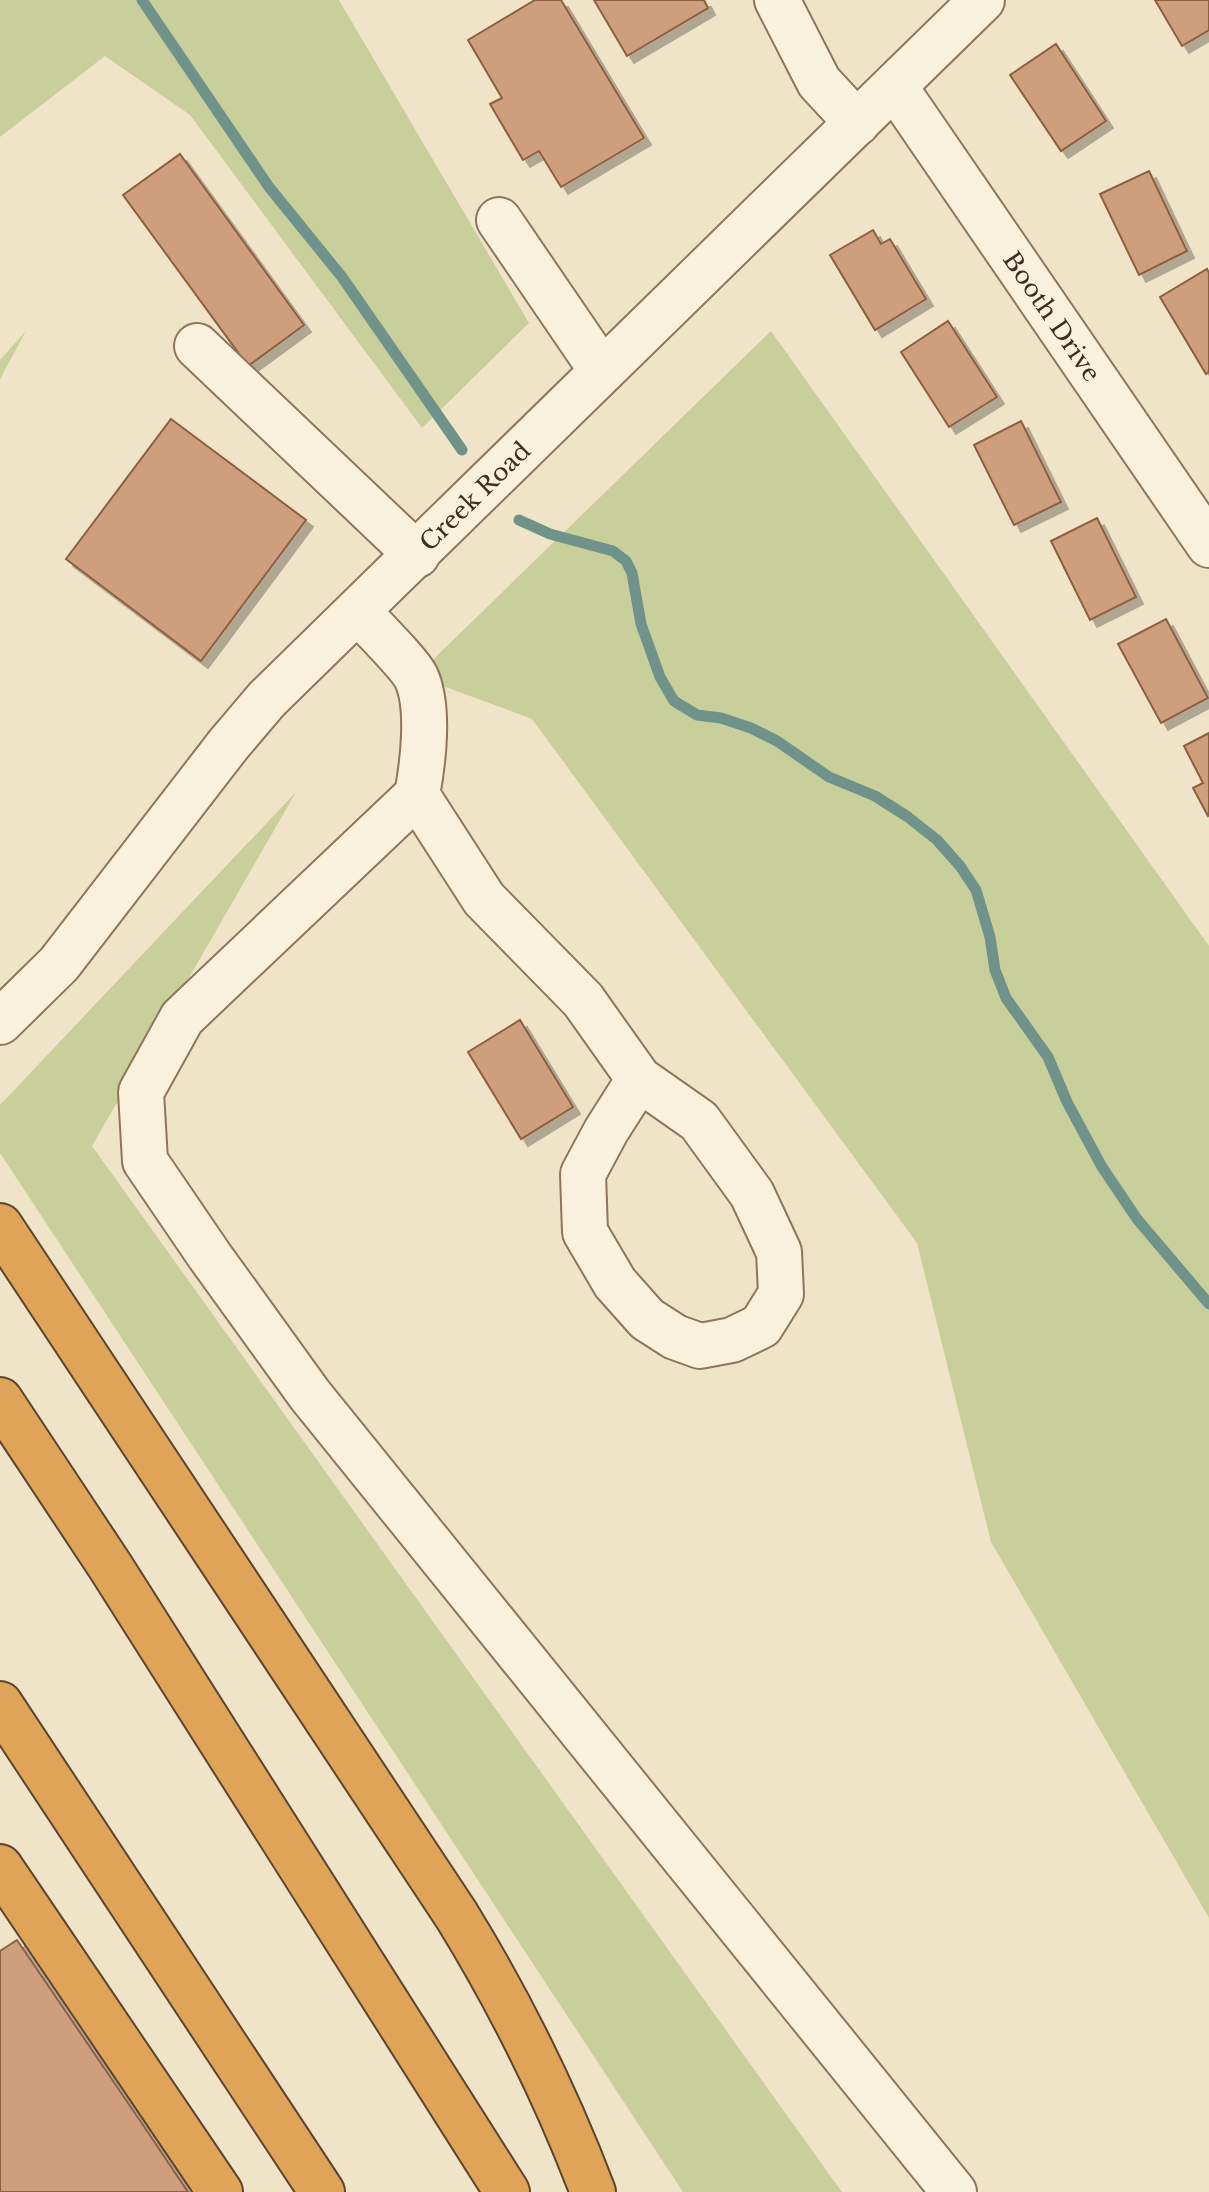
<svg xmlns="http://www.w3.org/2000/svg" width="1209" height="2192" font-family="'Libre Baskerville',serif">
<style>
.green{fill:#c9cf9b}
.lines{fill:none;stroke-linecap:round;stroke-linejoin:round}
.stream{stroke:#6f938a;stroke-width:11}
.building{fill:#cf9f7d;stroke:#8d5f41;stroke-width:2;filter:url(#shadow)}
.minor-casing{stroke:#8d765c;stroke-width:48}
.highway-casing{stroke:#5b4430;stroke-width:48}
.minor{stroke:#faf1dc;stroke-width:44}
.highway{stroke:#e0a458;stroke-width:44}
.labels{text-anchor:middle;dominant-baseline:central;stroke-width:6;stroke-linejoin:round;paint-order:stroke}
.street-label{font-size:24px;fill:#3d2e20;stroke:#f7eed8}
</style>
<defs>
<filter id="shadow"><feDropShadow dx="7" dy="7" stdDeviation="0" flood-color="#0004"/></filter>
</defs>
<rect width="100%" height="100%" fill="#f0e4c8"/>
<path class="green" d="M 0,0 L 339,0 L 529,323 L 422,428 L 190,115 L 105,56 L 0,137 Z
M 26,331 L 0,379 L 0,360 Z
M 771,331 L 1209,946 L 1209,1918 L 991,1542 L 917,1243 L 532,719 L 416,676 Z
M 296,792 L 92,1146 L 842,2192 L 683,2192 L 0,1153 L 0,1105 Z"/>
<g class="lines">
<path class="stream" d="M 142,0 L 269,187 L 342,277 L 462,450
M 519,520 L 550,534 L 613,551 L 626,561 L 632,573 L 641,624 L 660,677 L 674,701 L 697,715 L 721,718 L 751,728 L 777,741 L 829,777 L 875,796 L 908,817 L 937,840 L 960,866 L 976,890 L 990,937 L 995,970 L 1006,998 L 1048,1057 L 1067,1102 L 1102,1167 L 1137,1219 L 1209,1304"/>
</g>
<path class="building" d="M 535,0 L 561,0 L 644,138 L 561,187 L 539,151 L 523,160 L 490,104 L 502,98 L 468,40 Z
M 594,0 L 704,0 L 708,8 L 627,56 Z
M 1155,0 L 1209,0 L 1209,30 L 1182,46 Z
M 1056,44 L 1106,121 L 1061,151 L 1010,75 Z
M 180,154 L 304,325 L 248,366 L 123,195 Z
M 1149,171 L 1187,251 L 1139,275 L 1100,194 Z
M 873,230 L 881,244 L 890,239 L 926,299 L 875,330 L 830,255 Z
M 1207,269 L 1209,273 L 1209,372 L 1206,374 L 1160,297 Z
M 948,321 L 997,397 L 949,427 L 901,352 Z
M 171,419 L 306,520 L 201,661 L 66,559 Z
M 1021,421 L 1061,502 L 1014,525 L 974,445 Z
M 1097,518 L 1136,597 L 1090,620 L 1051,541 Z
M 1166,619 L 1208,698 L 1161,723 L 1118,644 Z
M 1209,733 L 1209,815 L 1208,816 L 1193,788 L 1203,783 L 1184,746 Z
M 520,1020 L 573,1107 L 521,1139 L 468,1052 Z
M 17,1940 L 141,2122 L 188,2192 L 0,2192 L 0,1951 Z"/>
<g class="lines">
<g class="minor-casing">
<g id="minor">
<path d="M 777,0 L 819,82 L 857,123"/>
<path id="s1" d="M 895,87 L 1209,545"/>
<path d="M 499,220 L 602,371"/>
<path d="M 197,346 L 417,555"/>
<path d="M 358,611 C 370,625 409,663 416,677 C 430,707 423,763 417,795 L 182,1018 L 141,1092 L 145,1161 L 209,1255 L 310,1395 L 954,2192"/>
<path d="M 417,795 L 484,899 L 583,1000 L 639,1079 L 699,1121 L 752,1194 L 779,1252 L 781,1294 L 761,1326 L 732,1340 L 700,1346 L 675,1337 L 647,1319 L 615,1283 L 585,1232 L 583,1174 L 606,1131 L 639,1079"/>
<path id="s2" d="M 0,1022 L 59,964 L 228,745 L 267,699 L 982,0"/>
</g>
</g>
<g class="highway-casing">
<path id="highway" d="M 0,1226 L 457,1916 C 511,2004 556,2095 593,2192
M 0,1400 L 110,1566 L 507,2192
M 0,1704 L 322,2192
M 0,1867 L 220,2192"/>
</g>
<use href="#minor" class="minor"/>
<use href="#highway" class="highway"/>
</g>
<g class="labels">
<g class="street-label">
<text stroke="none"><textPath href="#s1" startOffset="278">Booth Drive</textPath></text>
<text stroke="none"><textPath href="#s2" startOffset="710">Creek Road</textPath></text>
</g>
</g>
</svg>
